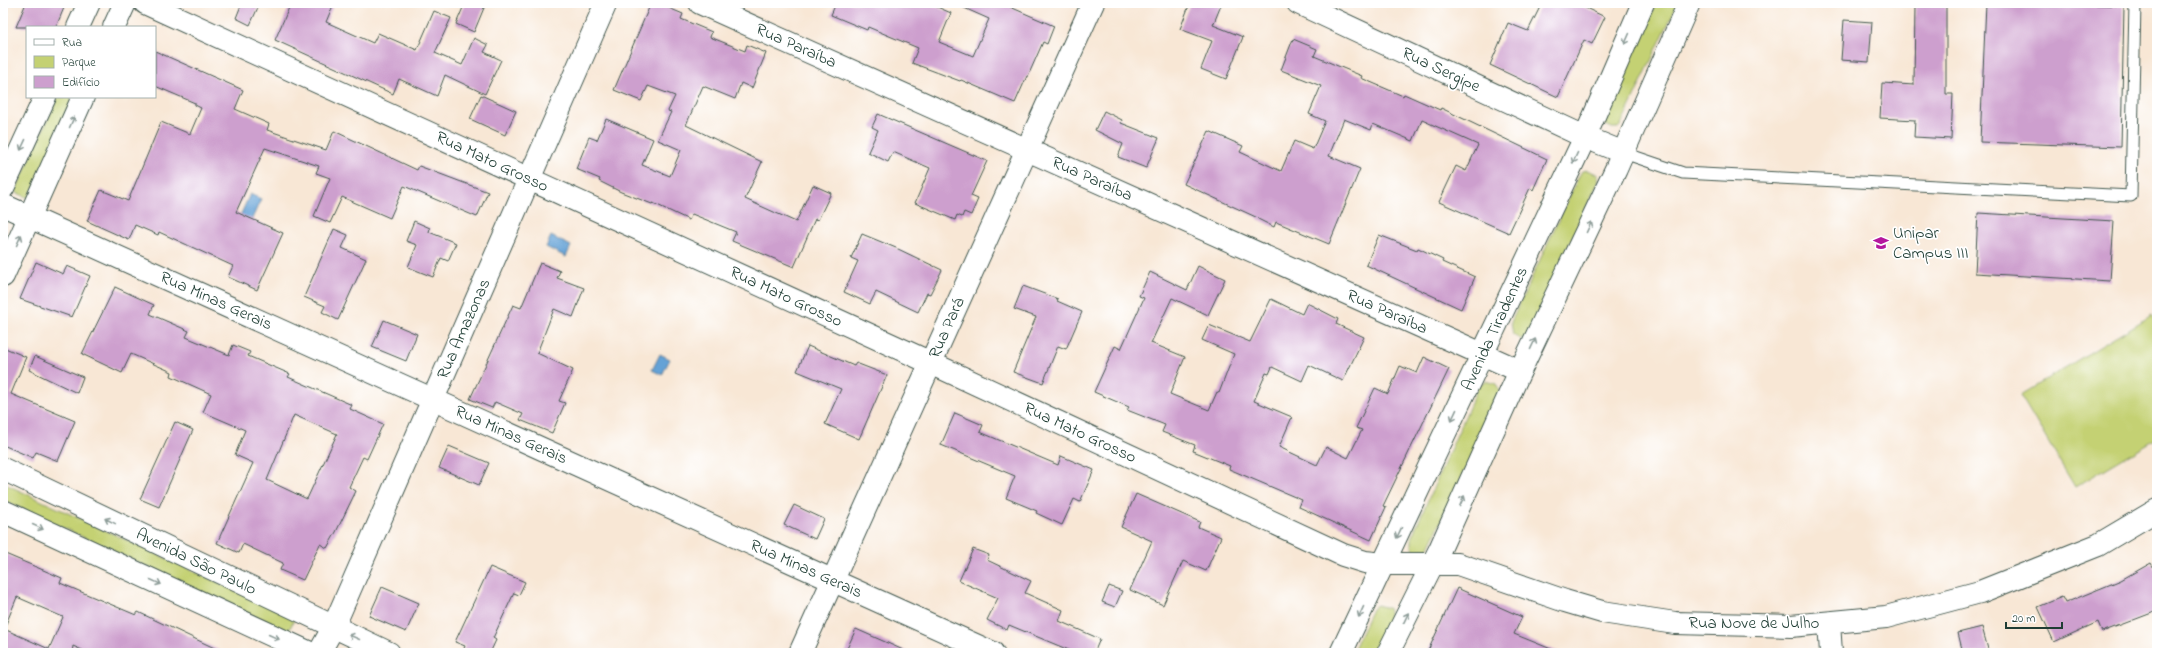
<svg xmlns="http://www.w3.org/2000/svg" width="2160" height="656" font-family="'Indie Flower',sans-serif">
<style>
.green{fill:#c4d173;stroke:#728754}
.water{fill:#65a2d6;stroke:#427085}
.building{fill:#cd9fce;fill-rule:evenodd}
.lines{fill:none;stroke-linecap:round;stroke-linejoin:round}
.lane-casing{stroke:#40564c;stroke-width:13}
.street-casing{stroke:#40564c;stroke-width:24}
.secondary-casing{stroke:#40564c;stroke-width:24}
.lane{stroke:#fff;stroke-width:11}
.street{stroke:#fff;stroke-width:22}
.secondary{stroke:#fff;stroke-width:22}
.oneway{stroke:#8f9e9a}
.labels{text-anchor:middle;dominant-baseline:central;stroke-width:3.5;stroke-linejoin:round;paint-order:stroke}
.street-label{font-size:17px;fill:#1f3d34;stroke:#fff}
.poi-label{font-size:17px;fill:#1f3d34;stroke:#fff;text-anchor:start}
</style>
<rect width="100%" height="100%" fill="#fff"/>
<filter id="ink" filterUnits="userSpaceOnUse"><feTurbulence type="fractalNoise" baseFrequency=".025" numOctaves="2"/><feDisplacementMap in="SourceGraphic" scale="8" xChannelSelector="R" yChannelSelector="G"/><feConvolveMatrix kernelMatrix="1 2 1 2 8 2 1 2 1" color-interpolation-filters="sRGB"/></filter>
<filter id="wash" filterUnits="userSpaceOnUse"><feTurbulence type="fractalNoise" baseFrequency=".012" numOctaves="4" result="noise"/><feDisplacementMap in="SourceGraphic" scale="16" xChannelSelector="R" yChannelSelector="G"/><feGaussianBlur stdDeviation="0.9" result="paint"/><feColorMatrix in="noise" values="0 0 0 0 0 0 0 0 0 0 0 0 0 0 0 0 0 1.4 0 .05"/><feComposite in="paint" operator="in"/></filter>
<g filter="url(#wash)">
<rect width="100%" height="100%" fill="#f8e7d5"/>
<path class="green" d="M 1656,3 L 1678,3 L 1621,125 L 1618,128 L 1612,128 L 1604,124 L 1603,117 Z
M 58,97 L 75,97 L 29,198 L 15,192 Z
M 1587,170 L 1597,174 L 1599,180 L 1526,338 L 1520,339 L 1513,335 L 1511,322 L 1579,176 L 1582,171 Z
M 2152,315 L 2157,323 L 2157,438 L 2075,487 L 2020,395 Z
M 1485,381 L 1496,384 L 1499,389 L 1500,397 L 1428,549 L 1415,551 L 1412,546 L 1412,536 L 1479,385 Z
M 3,483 L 295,618 L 288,632 L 3,500 Z
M 1377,605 L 1388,608 C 1393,622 1381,640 1375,653 L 1352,653 L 1372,609 Z"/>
<path class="water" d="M 250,194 L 261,199 L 251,221 L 240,216 Z
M 551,236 L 571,246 L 566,257 L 546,247 Z
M 660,354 L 670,359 L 662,375 L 652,370 Z"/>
<g id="blocks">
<path class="building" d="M 26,3 L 66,3 L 56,27 L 16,27 Z
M 242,3 L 260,3 L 250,25 L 236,18 Z
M 291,3 L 334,3 L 326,22 L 373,43 L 378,33 L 417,50 L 434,11 L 451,18 L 435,53 L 462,65 L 474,38 L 488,45 L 484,52 L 501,60 L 485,94 L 445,75 L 437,96 L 399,79 L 393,94 L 275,40 Z
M 465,3 L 486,3 L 474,32 L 456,24 Z
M 651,3 L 657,3 L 683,14 L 681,19 L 712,32 L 710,37 L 745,51 L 747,45 L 766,53 L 752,88 L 741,83 L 735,99 L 703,86 L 686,125 L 762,162 L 745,199 L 796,222 L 813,185 L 831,193 L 818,220 L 815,219 L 794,267 L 732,241 L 736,232 L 692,214 L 689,220 L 653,203 L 652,204 L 621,192 L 599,181 L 600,179 L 576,169 L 589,137 L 597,140 L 606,119 L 653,139 L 642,165 L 670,176 L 681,150 L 658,140 L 671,112 L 668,111 L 675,96 L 648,86 L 641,101 L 614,90 Z
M 836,3 L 928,3 L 951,13 L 939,42 L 973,56 L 989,19 L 953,3 L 1001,3 L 1054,26 L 1047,44 L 1043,42 L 1028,76 L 1027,76 L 1015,103 L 961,80 L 960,81 L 912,63 L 918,48 L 868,27 L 867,30 L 831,15 Z
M 1190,3 L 1222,3 L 1213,25 L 1243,37 L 1226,79 L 1201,69 L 1212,41 L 1180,29 Z
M 1542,3 L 1575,3 L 1605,17 L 1592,44 L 1584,40 L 1558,97 L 1490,65 L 1508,23 L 1528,31 Z
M 1986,3 L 2052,3 L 2124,6 L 2121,147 L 1980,142 Z
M 1915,4 L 1946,4 L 1946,94 L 1953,94 L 1951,139 L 1914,137 L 1915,120 L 1880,118 L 1882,83 L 1914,85 Z
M 1844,20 L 1872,22 L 1869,62 L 1841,60 Z
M 1293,39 L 1317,49 L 1314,56 L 1362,76 L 1361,78 L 1403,96 L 1404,94 L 1440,110 L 1441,108 L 1547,159 L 1533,190 L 1530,188 L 1509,233 L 1439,202 L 1456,166 L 1466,171 L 1478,145 L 1422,120 L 1413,141 L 1373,124 L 1371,130 L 1344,119 L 1329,156 L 1360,169 L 1329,244 L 1276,222 L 1274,227 L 1258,219 L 1258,218 L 1184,184 L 1209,131 L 1243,146 L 1240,152 L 1281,171 L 1294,141 L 1313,149 L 1325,121 L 1309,114 L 1321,86 L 1281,70 Z
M 155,51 L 243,90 L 235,109 L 269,124 L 267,130 L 326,150 L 334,131 L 417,170 L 419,166 L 488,192 L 477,217 L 404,186 L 390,218 L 342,197 L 330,223 L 314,216 L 330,178 L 316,173 L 319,166 L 265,148 L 236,212 L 283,233 L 257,290 L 228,277 L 233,266 L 159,232 L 158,235 L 135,225 L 129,240 L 87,221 L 101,190 L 128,201 L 161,122 L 190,134 L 201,108 L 195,105 L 195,103 L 155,86 Z
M 481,95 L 516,111 L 505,135 L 470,119 Z
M 1104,111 L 1122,120 L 1121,123 L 1159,138 L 1146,168 L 1118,157 L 1123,144 L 1095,130 Z
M 878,114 L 987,161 L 971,196 L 978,199 L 971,215 L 964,212 L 962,217 L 957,215 L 955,220 L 915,203 L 930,168 L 893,152 L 888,162 L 868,152 L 878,130 L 872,127 Z
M 1978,213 L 2114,221 L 2110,281 L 1975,273 Z
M 414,221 L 430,228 L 429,232 L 456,243 L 448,261 L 441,258 L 433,277 L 408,267 L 417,245 L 406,241 Z
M 334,229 L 348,235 L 342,248 L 366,259 L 338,320 L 322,312 L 325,306 L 304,297 Z
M 862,234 L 896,248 L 942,270 L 930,294 L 927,293 L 918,312 L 876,292 L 870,304 L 844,292 L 858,261 L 851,258 Z
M 1379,235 L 1417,250 L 1418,248 L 1443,260 L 1442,262 L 1475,277 L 1461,309 L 1366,265 Z
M 36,262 L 63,274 L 67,266 L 90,276 L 72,317 L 20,299 Z
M 540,263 L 560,271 L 557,278 L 584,288 L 573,317 L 554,309 L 537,353 L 573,370 L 559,401 L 565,403 L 552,433 L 520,420 L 523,414 L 495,402 L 492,408 L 470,399 L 513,305 L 521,308 Z
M 1198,266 L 1225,279 L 1208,315 L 1172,298 L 1151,343 L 1185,357 L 1170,394 L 1209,410 L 1217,392 L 1219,393 L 1234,354 L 1202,340 L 1209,325 L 1250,342 L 1271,299 L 1302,314 L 1307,303 L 1338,319 L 1336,324 L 1364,337 L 1343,381 L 1309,365 L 1302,381 L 1272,367 L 1269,374 L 1266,373 L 1254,401 L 1292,417 L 1279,447 L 1317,465 L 1326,447 L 1348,458 L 1362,430 L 1356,428 L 1375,388 L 1388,394 L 1400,366 L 1417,373 L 1424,357 L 1449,369 L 1383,506 L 1386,507 L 1371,540 L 1299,507 L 1302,500 L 1229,469 L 1230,466 L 1193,451 L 1195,445 L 1162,432 L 1165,425 L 1127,410 L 1129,407 L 1094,392 L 1115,346 L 1121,349 L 1144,298 L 1139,296 L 1150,272 L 1187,290 Z
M 1023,286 L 1058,299 L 1057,301 L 1082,312 L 1066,349 L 1058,346 L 1043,383 L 1013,372 L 1036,317 L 1014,309 Z
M 115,287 L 154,305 L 150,314 L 189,331 L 186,337 L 229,355 L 233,345 L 250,352 L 248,356 L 290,374 L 288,377 L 352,405 L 350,409 L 383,424 L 367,459 L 363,457 L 349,487 L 356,491 L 336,532 L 327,548 L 320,544 L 303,580 L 280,570 L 283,563 L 243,544 L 239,553 L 217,543 L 253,463 L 235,455 L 245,430 L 203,412 L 211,394 L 171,376 L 172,372 L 131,354 L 122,373 L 82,354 ZM 294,415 L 337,434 L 307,499 L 267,480 Z
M 384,320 L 417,334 L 406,361 L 372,347 Z
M 808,346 L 854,366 L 856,363 L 887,375 L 859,439 L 825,424 L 841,389 L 797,371 Z
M 3,347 L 26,357 L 11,394 L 75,421 L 58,461 L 36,452 L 33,458 L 3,445 Z
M 35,356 L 83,377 L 77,393 L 29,370 Z
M 955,413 L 983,425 L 980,432 L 1058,465 L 1061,456 L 1094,470 L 1080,502 L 1074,499 L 1062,525 L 1036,513 L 1037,511 L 1006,498 L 1015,476 L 941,445 Z
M 175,422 L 193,430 L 159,507 L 140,499 Z
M 449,446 L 489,463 L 479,485 L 439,468 Z
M 1136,494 L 1200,522 L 1198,527 L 1221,537 L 1206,571 L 1183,561 L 1163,605 L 1130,590 L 1152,541 L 1121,527 Z
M 794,505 L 824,519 L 815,539 L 784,525 Z
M 973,549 L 989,555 L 987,560 L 1031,581 L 1025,593 L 1063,610 L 1059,621 L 1100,639 L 1094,653 L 1076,653 L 1009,625 L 1007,630 L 987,620 L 998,598 L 959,581 Z
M 3,553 L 62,578 L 60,583 L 136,615 L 138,612 L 225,653 L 89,653 L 73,646 L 72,653 L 3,653 ZM 17,597 L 63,617 L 49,649 L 4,629 Z
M 2151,563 L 2157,574 L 2157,611 L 2102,632 L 2098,622 L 2054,642 L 2038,607 L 2062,597 L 2065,603 L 2121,580 Z
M 490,567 L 525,582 L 519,595 L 514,593 L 493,638 L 496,640 L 490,653 L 462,653 L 465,646 L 455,642 Z
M 1109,586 L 1122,591 L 1115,607 L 1102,602 Z
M 382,587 L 419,603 L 406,632 L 369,616 Z
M 1457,588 L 1522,617 L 1514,634 L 1561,653 L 1427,653 Z
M 1982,627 L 1989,653 L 1963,653 L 1958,633 Z
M 856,629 L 910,653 L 845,653 Z"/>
</g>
</g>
<g filter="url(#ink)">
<use href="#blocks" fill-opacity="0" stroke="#40564c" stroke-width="1"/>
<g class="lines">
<g class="lane-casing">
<path id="lane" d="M 1624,153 L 1683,173 L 2131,196 L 2135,3"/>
</g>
<g class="street-casing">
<path id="street" d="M 145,3 L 931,363 L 1343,555 L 1365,562 L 1384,564 L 1458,564 L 1565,601 L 1602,612 L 1675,623 L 1791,626 L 1886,617 L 1980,592 L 2098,545 L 2157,510
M 700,3 L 1520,371
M 1298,3 L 1585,137 L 1624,153
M 3,205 L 993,653
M 1829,623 L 1831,653
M 319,653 L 333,628 L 606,3
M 800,653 L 1093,3"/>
</g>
<g class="secondary-casing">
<path id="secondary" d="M 78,27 L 89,3
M 114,27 L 125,3
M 3,188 L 45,97
M 3,276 L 83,97
M 3,469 L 389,653
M 3,511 L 310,653
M 1341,653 L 1585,137 L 1643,3
M 1388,653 L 1440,549 L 1520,371 L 1616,169 L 1689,3"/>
</g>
<use href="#lane" class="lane"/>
<use href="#street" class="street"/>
<use href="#secondary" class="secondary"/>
</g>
<defs><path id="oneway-shaft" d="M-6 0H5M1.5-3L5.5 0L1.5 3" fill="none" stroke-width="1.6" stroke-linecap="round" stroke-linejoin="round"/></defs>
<g class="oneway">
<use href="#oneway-shaft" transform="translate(1627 39) rotate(114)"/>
<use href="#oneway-shaft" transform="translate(72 122) rotate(-66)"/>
<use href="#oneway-shaft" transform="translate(23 145) rotate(115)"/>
<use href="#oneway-shaft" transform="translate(1575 158) rotate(115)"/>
<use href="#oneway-shaft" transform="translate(1589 227) rotate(-65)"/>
<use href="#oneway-shaft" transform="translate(19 240) rotate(-66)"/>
<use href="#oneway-shaft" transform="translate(1533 344) rotate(-65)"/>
<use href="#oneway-shaft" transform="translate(1454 415) rotate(115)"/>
<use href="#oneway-shaft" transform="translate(1462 501) rotate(-66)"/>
<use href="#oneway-shaft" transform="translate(110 521) rotate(-154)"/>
<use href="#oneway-shaft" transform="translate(38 527) rotate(25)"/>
<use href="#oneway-shaft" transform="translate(1399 533) rotate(115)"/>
<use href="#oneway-shaft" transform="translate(156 582) rotate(25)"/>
<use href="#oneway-shaft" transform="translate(1361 612) rotate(115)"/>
<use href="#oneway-shaft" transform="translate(1406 618) rotate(-64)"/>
<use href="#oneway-shaft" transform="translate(274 637) rotate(25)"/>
<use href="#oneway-shaft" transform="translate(354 637) rotate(-156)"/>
</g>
</g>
<defs>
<g id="university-bare" transform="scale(1.2)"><path d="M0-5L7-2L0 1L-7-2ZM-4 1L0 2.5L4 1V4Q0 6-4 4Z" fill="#b5179e" stroke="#fff" stroke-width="2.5" paint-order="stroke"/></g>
</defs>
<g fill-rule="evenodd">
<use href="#university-bare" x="1881" y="243"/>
</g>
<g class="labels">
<g class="street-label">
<text transform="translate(796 46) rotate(24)">Rua Paraíba</text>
<text transform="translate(1441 70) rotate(25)">Rua Sergipe</text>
<text transform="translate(492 162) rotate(25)">Rua Mato Grosso</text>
<text transform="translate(1092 179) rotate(24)">Rua Paraíba</text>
<text transform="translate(786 297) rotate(25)">Rua Mato Grosso</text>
<text transform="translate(216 301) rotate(24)">Rua Minas Gerais</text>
<text transform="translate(1387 312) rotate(24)">Rua Paraíba</text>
<text transform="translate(947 328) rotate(-66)">Rua Pará</text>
<text transform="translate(464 329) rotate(-66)">Rua Amazonas</text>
<text transform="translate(1495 329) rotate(-65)">Avenida Tiradentes</text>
<text transform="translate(1080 433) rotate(25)">Rua Mato Grosso</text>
<text transform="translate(511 435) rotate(24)">Rua Minas Gerais</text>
<text transform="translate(196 562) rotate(26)">Avenida São Paulo</text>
<text transform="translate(806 569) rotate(24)">Rua Minas Gerais</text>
<text x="1754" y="623">Rua Nove de Julho</text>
</g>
<g class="poi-label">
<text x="1893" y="233">Unipar<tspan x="1893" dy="20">Campus III</tspan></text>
</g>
</g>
<rect width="2160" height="656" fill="none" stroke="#fff" stroke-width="16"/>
<rect x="26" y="26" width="130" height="72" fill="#ffffff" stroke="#a5b1ae"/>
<rect x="34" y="39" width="20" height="6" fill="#ffffff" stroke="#a5b1ae"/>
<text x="62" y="46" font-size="12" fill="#1f3d34">Rua</text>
<rect x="34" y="56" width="20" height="12" fill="#c4d173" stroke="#a5b1ae"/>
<text x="62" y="66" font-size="12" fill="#1f3d34">Parque</text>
<rect x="34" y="76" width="20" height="12" fill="#cd9fce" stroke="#a5b1ae"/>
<text x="62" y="86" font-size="12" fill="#1f3d34">Edifício</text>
<path d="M2006 622v6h56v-6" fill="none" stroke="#1f3d34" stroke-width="2"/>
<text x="2012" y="622" font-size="12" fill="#1f3d34" stroke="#ffffff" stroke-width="3" paint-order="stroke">20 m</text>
</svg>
